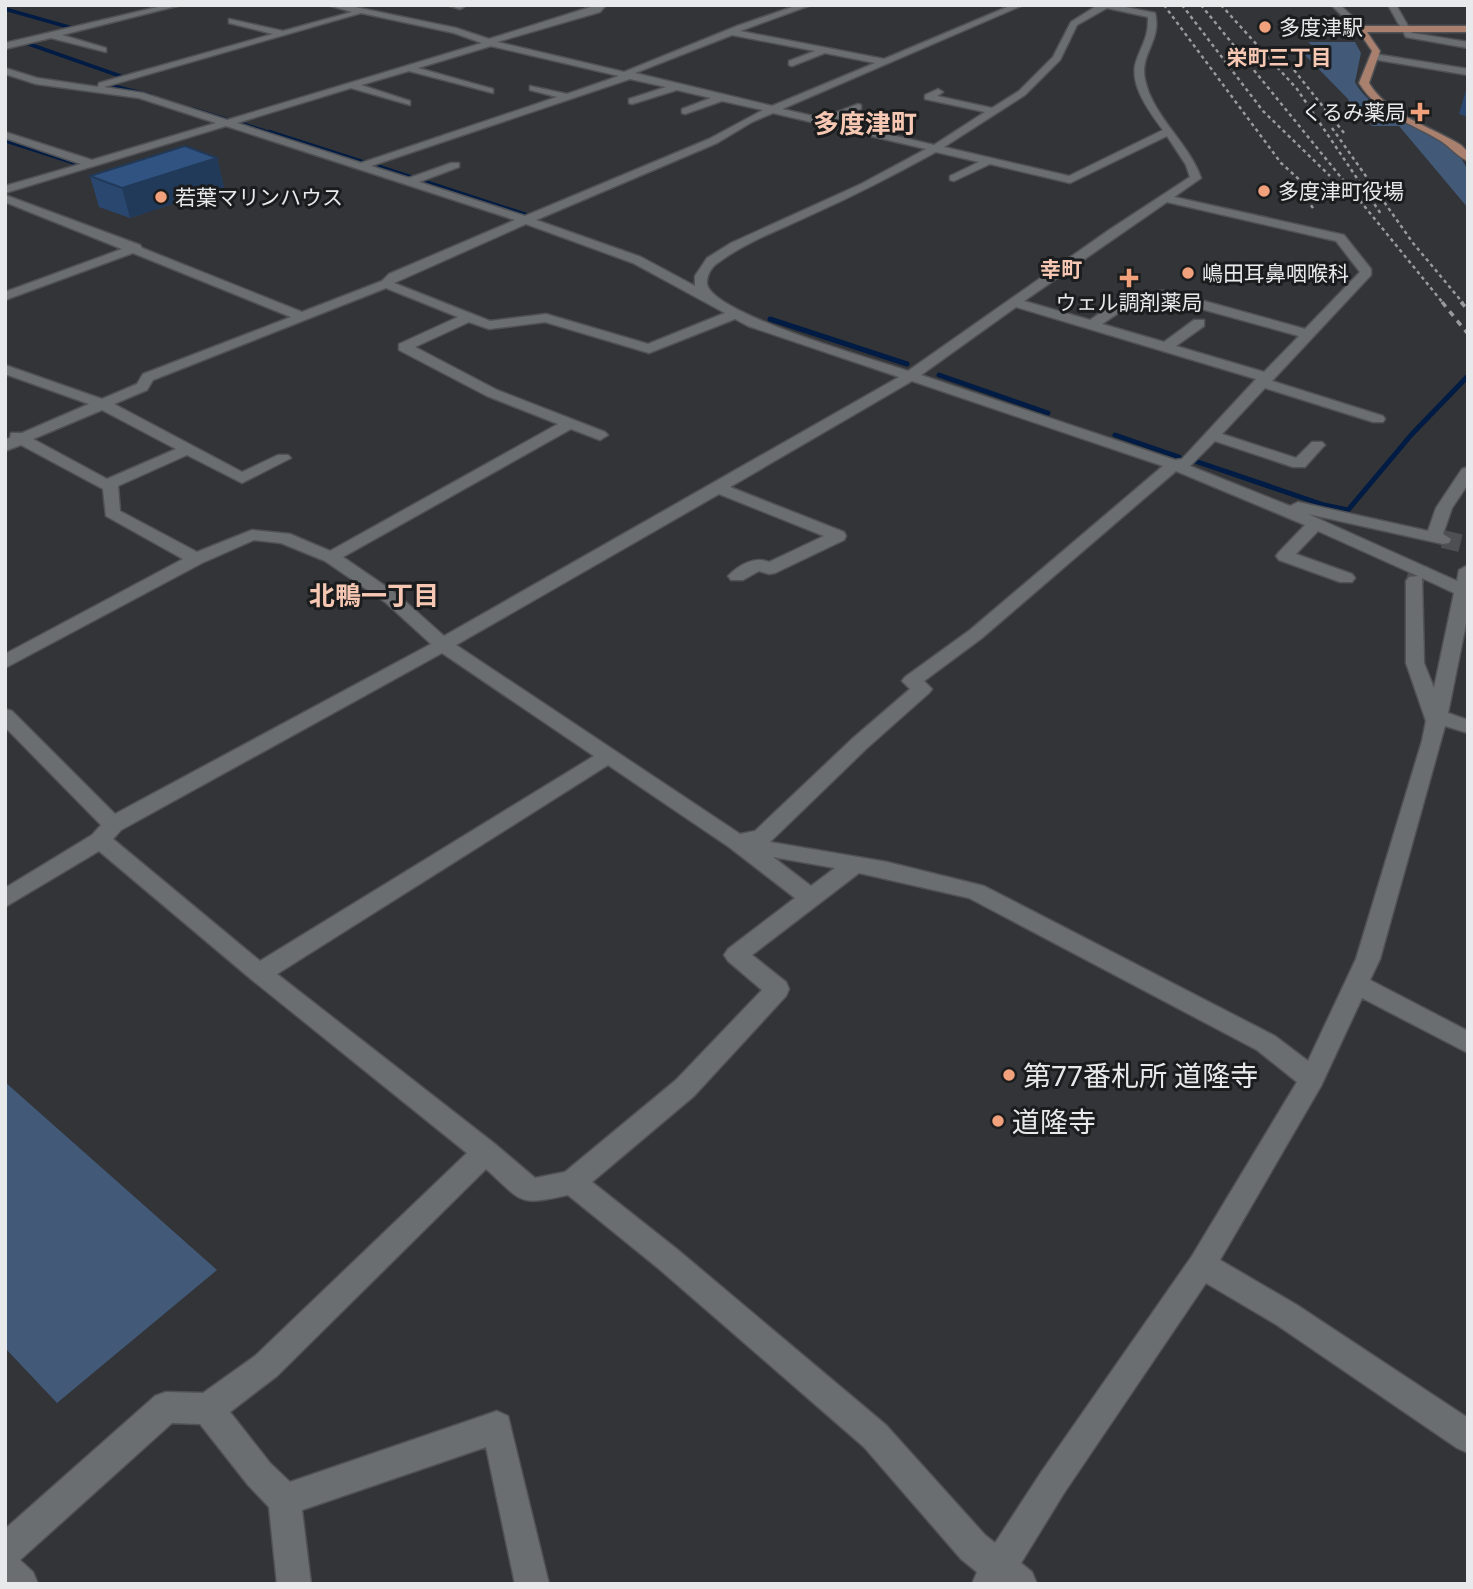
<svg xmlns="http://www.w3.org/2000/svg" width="1473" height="1589" font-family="'Noto Sans','Noto Sans JP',sans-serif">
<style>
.green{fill:#425978}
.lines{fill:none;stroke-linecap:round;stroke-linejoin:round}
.stream-far2{stroke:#001b44;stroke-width:3.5}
.stream-far1{stroke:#001b44;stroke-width:4.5}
.stream{stroke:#001b44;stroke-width:5}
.minor-tunnel{stroke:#4d4f52;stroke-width:18;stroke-dasharray:18 10;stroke-linecap:butt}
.minor-casing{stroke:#505154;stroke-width:3}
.major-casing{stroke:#505154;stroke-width:3}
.minor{fill:#6b6e71;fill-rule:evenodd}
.major{fill:#a97f6d;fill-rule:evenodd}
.rail-far1{stroke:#989a9c;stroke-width:2.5;stroke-dasharray:3.5 3.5;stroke-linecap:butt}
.rail{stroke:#989a9c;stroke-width:3.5;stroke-dasharray:6 6;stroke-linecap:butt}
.wall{fill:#29476f}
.shaded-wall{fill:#223a5a}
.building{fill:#305381;stroke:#223a5a;stroke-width:2}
.poi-dot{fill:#f1a17c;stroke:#1b1c1d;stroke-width:2.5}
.labels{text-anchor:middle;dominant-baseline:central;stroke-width:6;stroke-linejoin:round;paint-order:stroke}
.far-poi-label{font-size:21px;fill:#e8e9eb;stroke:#1b1c1d;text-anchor:start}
.far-neighbourhood-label{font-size:21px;font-weight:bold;fill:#f6c8b3;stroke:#1b1c1d}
.far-district-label{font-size:26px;font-weight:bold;fill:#f6c8b3;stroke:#1b1c1d}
.neighbourhood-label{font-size:26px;font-weight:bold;fill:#f6c8b3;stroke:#1b1c1d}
.near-poi-label{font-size:28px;fill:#e8e9eb;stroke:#1b1c1d;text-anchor:start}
</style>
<rect width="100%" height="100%" fill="#323437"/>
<path class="green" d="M 1308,42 L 1355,42 L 1361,53 L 1355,82 C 1376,123 1452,129 1467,169 C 1471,179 1468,196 1468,208 L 1399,126 L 1372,126 L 1351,106 L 1348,99 L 1298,48 L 1315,48 Z
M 5,1082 L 217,1270 L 57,1403 L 5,1348 Z"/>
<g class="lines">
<path class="stream-far2" d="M 5,9 L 72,28
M 32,42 L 26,43 L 123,77
M 116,83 L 109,85 L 150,95
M 193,109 L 228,120
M 237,122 L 274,134"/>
<path class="stream-far1" d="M 269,132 L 365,163
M 5,140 L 79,164
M 373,165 L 526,215"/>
<path class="stream" d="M 770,319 L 907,364
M 939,375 L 1048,413
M 1115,435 L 1179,457
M 1195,461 L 1324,505 L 1348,510 L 1412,434 L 1468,376"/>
<path class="minor-tunnel" d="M 1443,539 L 1468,545
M 1415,581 L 1421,560"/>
<g class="minor-casing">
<path id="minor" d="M 166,5 L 181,5 L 62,35 L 106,48 L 106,52 L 51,38 L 5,49 L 5,43 Z
M 328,5 L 345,5 L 456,28 L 489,39 L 597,5 L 606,5 L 600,12 L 497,42 L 624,72 L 737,26 L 798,5 L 811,5 L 740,31 L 884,59 L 1012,5 L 1023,5 L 782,109 L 822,118 L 858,104 L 861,105 L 861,109 L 833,121 L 934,145 L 985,112 L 925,99 L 925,95 L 938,89 L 943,92 L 937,96 L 992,108 L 1019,91 L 1053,57 L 1071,22 L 1098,5 L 1115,5 L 1155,13 C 1162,41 1139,54 1145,80 C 1153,117 1189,143 1201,178 L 1174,197 L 1344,235 L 1371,269 L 1371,275 L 1272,381 L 1383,416 L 1385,419 L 1383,422 L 1373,422 L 1265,388 L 1222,434 L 1296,458 L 1312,442 L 1322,442 L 1325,445 L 1322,448 L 1305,467 L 1293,467 L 1215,441 L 1190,466 L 1290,506 L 1298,502 L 1428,531 L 1436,508 L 1462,469 L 1468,467 L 1468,484 L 1452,508 L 1443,534 L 1451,539 L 1449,543 L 1443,544 L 1308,514 L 1457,581 L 1459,570 L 1468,565 L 1468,614 L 1448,713 L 1468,720 L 1468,733 L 1445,726 L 1380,959 L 1370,980 L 1468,1031 L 1468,1053 L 1362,998 L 1321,1086 L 1220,1260 L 1297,1305 L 1468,1418 L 1468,1453 L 1457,1448 L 1277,1325 L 1206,1283 L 1064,1493 L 1021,1563 L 1032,1572 L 1037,1584 L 972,1584 L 977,1572 L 961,1559 L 864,1447 L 658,1268 L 568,1195 C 517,1206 524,1203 486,1169 L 277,1376 L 230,1412 L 270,1463 L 290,1482 L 497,1411 L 508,1416 L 549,1584 L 515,1584 L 486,1447 L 302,1510 L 311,1584 L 277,1584 L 269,1507 L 248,1485 L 200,1424 L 172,1423 L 20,1560 L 33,1572 L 38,1584 L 5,1584 L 5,1529 L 155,1396 L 166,1392 L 203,1393 L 255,1356 L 467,1153 L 251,979 L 99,851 L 5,907 L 5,888 L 92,835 L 101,825 L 5,727 L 5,709 L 12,711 L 115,814 L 431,644 L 385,602 L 325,561 L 281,543 L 254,540 L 202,563 L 5,668 L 5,654 L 183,559 L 106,516 L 103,489 L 21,445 L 5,451 L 5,440 L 10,438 L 11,433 L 22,433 L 89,404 L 5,374 L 5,365 L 102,399 L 137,384 L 143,374 L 291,317 L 133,253 L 5,300 L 5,292 L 122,249 L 5,202 L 5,195 L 140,245 L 142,248 L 302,312 L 382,281 L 389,274 L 515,220 L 226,126 L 5,193 L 5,186 L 81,164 L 5,138 L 5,132 L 92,160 L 216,123 L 139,98 L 36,84 L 5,74 L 5,68 L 37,78 L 98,87 L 99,83 L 273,34 L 229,23 L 229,19 L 283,31 L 352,12 ZM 1107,8 L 1148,17 C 1149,35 1143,43 1137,59 C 1127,83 1150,112 1163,130 L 1069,176 L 944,147 L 1025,95 L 1060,60 L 1077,25 ZM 361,13 L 454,33 L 482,43 L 227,120 L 143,93 L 104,87 ZM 732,35 L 815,51 L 789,61 L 789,65 L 792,66 L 825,53 L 875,63 L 772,106 L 635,73 ZM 491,46 L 619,76 L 567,94 L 530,86 L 530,90 L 557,97 L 361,163 L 237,123 L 351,88 L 410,105 L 410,101 L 361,85 L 409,71 L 493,93 L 493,89 L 418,68 ZM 630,79 L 666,87 L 629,99 L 629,103 L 632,104 L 677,90 L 711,98 L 682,109 L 682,113 L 685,114 L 722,101 L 763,110 L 709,139 L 525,216 L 419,182 L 459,167 L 459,163 L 451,163 L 409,178 L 371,166 ZM 773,113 L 926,149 L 861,184 L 731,243 L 707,258 L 695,276 L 695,286 L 641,257 L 536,220 L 717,143 L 752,122 ZM 1167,136 L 1186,165 L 1190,177 L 1109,230 L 908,371 C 876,360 712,314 707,284 C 706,275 712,266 719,262 C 747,241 782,229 813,214 C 855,195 896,174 936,152 L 979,162 L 950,176 L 950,180 L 954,181 L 990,164 L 1070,183 ZM 1167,202 L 1336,241 L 1360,272 L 1305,329 L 1168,291 L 1158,291 L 1158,297 L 1299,336 L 1264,372 L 1176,346 L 1204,326 L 1204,320 L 1194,320 L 1164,342 L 1102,324 L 1132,304 L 1132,298 L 1122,298 L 1090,320 L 1024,301 ZM 526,224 L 633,263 L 725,313 L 648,344 L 546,314 L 490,321 L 394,283 ZM 386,288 L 458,317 L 399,344 L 399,350 L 487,396 L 558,424 L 330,551 L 290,534 L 252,530 L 197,552 L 120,511 L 118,486 L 187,455 L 242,483 L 291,458 L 288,455 L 278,455 L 242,472 L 114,404 L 147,390 L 153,380 ZM 1016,307 L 1256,379 L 1182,459 L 1175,460 L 921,375 ZM 735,319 L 748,326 L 899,377 L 444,636 L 397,594 L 343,557 L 571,429 L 600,440 L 608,435 L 605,432 L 497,390 L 415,347 L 469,322 L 489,329 L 545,322 L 649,353 ZM 912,381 L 1163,466 L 970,630 L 905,677 L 902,681 L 910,689 L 852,739 L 755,831 L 740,834 L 456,645 L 719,494 L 824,536 L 769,562 C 755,556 739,565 728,576 L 731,580 L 743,580 L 759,571 L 769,574 L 775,573 L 844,540 L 846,536 L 844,532 L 730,487 ZM 102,410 L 176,449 L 107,479 L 33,439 ZM 1176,471 L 1305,525 L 1279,552 L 1276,556 L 1279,560 L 1340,582 L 1352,582 L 1355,578 L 1352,574 L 1296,554 L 1318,531 L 1418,576 L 1409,577 L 1406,581 L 1406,663 L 1426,721 L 1422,741 L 1356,959 L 1308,1061 L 1275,1036 L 984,886 L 887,862 L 770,842 L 866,749 L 929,693 L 932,689 L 924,681 L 982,638 ZM 1422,578 L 1454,593 L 1434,688 L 1424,663 ZM 442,653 L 594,756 L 260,961 L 113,839 L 121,830 ZM 608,765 L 729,847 L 795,898 L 728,949 L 724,955 L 728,961 L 762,990 L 676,1080 L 565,1172 L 535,1178 L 495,1144 L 277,974 ZM 773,857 L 835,868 L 811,886 ZM 859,873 L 969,898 L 1257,1050 L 1297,1082 L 1192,1256 L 1042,1471 L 995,1543 L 985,1535 L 886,1425 L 678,1250 L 592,1182 L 694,1096 L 786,996 L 789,989 L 786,982 L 752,955 Z
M 447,5 L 463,5 L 464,7 L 460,9 Z
M 1331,5 L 1340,5 L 1364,27 L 1364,31 L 1358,31 Z
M 1388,5 L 1396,5 L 1412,33 L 1468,42 L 1468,48 L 1406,37 Z
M 1375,54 L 1468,69 L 1468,75 L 1372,59 L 1371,57 Z"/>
</g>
<g class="major-casing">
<path id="major" d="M 1361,26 L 1468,26 L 1468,32 L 1367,32 L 1380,51 L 1369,83 C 1388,115 1430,126 1461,145 L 1468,152 L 1468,161 C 1458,157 1450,147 1441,141 C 1411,123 1378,114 1359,83 L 1372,51 L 1357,29 Z"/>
</g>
<use href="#minor" class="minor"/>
<use href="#major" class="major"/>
<path class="rail-far1" d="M 1164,5 L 1281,163 L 1324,202
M 1182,5 L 1263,111 L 1330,176
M 1201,5 L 1443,303
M 1221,5 L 1297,89 L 1381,214
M 1294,70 L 1344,133
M 1332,128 L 1413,243 L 1463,303
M 1299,188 L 1315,211"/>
<path class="rail" d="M 1442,302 L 1468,334
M 1461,302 L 1468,310"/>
</g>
<path class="wall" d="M 1468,83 L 1468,117 L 1459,114 Z
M 217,158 L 224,187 L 130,218 L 99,207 L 90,176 Z"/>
<path class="shaded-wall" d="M 217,158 L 224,187 L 130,218 L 122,188 Z"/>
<path class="building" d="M 185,146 L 217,158 L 122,188 L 90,176 Z"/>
<g class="poi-dot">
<circle cx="1265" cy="27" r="7"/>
<path d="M1416.5 101.5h7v7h7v7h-7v7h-7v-7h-7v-7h7z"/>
<circle cx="1264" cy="191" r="7"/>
<circle cx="161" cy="197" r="7"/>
<circle cx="1188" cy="273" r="7"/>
<path d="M1125.5 267.5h7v7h7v7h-7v7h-7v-7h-7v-7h7z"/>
<circle cx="1009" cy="1075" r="7"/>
<circle cx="998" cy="1121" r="7"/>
</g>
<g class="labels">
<g class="far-poi-label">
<text x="1279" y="27">多度津駅</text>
<text x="1406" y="112" text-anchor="end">くるみ薬局</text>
<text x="1278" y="191">多度津町役場</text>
<text x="175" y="197">若葉マリンハウス</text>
<text x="1202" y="273">嶋田耳鼻咽喉科</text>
<text x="1129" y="302" text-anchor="middle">ウェル調剤薬局</text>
</g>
<g class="far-neighbourhood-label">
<text x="1279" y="57">栄町三丁目</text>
<text x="1061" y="269">幸町</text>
</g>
<g class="far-district-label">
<text x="865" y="123">多度津町</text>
</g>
<g class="neighbourhood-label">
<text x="374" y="595">北鴨一丁目</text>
</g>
<g class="near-poi-label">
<text x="1023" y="1075">第77番札所 道隆寺</text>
<text x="1012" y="1121">道隆寺</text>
</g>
</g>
<rect width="1473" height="1589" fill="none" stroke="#e8e9eb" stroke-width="14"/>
</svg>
